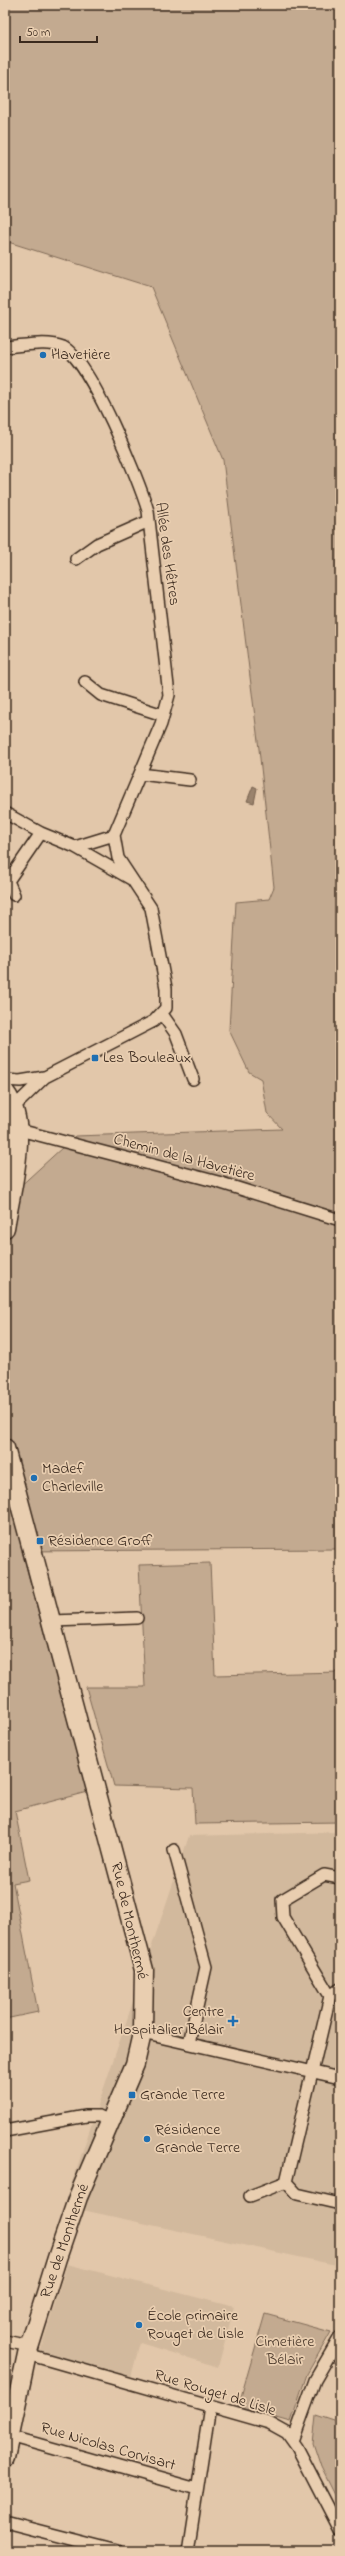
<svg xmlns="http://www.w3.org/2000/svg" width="345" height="2556" font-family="'Indie Flower',sans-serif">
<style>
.built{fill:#d2b99d}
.green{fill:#c3aa90;stroke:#7f6a57}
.water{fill:#9a836d;stroke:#745f4d}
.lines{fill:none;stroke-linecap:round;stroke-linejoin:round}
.street-casing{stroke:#3b2a1e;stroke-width:14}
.primary-casing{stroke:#3b2a1e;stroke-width:21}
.street{stroke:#e9ceb0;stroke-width:11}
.primary{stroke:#e9ceb0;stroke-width:18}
.poi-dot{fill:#1f6fb2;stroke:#e9ceb0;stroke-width:1.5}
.labels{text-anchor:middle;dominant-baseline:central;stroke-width:3.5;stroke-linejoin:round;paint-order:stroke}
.poi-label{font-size:16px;fill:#3b2a1e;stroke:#e9ceb0;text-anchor:start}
.street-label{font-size:16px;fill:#3b2a1e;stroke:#e9ceb0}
.park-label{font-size:16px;fill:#4f3d2f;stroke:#e9ceb0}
</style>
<rect width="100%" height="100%" fill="#e2c7aa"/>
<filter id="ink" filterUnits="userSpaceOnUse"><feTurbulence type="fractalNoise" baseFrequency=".025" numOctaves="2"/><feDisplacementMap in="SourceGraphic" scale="8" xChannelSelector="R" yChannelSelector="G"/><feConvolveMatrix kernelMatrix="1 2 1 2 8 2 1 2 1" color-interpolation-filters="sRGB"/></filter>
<g filter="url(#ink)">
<path class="built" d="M 340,1832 L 340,2266 L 64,2206 L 189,1836 Z
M 67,2264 L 234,2307 L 218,2367 L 140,2343 L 131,2377 L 40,2352 Z"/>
<path class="green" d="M 5,5 L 340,5 L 340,1549 L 22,1551 L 87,1792 L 15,1811 L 29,1880 L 13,1883 L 38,2012 L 5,2019 L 5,1200 L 75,1136 L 282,1129 L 267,1113 L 261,1079 L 249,1072 L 229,1030 L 236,902 L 269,899 L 274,887 L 259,749 L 223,460 L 151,287 L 5,241 Z
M 210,1563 L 215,1675 L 340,1672 L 340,1822 L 195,1824 L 193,1788 L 114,1786 L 86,1687 L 145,1687 L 139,1565 Z
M 265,2314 L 331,2332 L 307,2374 L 291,2422 L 238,2407 Z
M 316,2415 L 340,2423 L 340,2505 L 321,2467 L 313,2443 Z"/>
<path class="water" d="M 253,786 L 257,788 L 254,803 L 247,801 Z"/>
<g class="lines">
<g class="street-casing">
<path id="street" d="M 5,347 C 22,346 47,340 63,347 C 90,360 139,480 148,511 L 169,695 L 161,724 L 114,835
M 76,559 L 97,544 L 149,521
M 85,682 L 101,695 L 163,715
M 140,774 L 190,780
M 5,813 L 41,833 L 75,847 L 131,879
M 75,847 L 114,835
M 14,895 L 8,881 L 41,833
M 162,1014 L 176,1034 L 193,1079
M 5,1080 L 20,1081 L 44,1077
M 14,1107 L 45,1077 L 154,1021 L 166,1008 L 166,988 L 151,908 L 118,858 L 114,835
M 19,1128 L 27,1132 L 218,1182 L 340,1220
M 52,1621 L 137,1618
M 174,1850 L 206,1967 L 189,2043
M 330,1996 L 340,1989
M 142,2033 L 340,2078
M 5,2131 L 86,2116 L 99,2116 L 110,2121
M 286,2182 L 297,2194 L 340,2204
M 250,2196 L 286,2182 L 330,1996 L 283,1917 L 282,1900 L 324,1875 L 340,1878
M 5,2341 L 30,2346
M 27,2354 L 269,2423 L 287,2433 L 297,2447 L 340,2530
M 9,2436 L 197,2489
M 293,2441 L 315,2380 L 340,2337
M 5,2522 L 118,2551
M 188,2551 L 210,2406"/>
</g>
<g class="primary-casing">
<path id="primary" d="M 5,1092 C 31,1126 11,1188 5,1228
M 5,1448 L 144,1970 L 143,2029 L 135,2064 L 78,2197 L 57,2258 L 27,2354 L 5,2458"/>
</g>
<use href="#street" class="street"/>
<use href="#primary" class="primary"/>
</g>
</g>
<g class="poi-dot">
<circle cx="43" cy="355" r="4"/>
<rect x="91" y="1054" width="8" height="8" rx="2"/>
<circle cx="34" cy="1478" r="4"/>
<rect x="36" y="1537" width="8" height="8" rx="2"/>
<path d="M231 2015h4v4h4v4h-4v4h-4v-4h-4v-4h4z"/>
<rect x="128" y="2091" width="8" height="8" rx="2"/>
<circle cx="147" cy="2139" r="4"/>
<circle cx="139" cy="2325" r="4"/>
</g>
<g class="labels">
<g class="poi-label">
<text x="51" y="355">Havetière</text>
<text x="103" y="1058">Les Bouleaux</text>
<text x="42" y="1469">Madef<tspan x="42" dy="18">Charleville</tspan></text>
<text x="48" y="1541">Résidence Groff</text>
<text x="224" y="2012" text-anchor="end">Centre<tspan x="224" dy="18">Hospitalier Bélair</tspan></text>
<text x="140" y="2095">Grande Terre</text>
<text x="155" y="2130">Résidence<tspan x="155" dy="18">Grande Terre</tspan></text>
<text x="147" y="2316">École primaire<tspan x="147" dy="18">Rouget de Lisle</tspan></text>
</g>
<g class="street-label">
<text transform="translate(167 554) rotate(82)">Allée des Hêtres</text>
<text transform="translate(184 1158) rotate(15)">Chemin de la Havetière</text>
<text transform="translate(129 1921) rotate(77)">Rue de Monthermé</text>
<text transform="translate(65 2241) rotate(-71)">Rue de Monthermé</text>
<text transform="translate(215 2393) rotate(17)">Rue Rouget de Lisle</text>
<text transform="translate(108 2447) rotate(16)">Rue Nicolas Corvisart</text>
</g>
<g class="park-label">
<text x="285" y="2342">Cimetière<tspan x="285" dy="18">Bélair</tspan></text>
</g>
</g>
<rect width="345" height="2556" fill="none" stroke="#e9ceb0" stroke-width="20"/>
<rect x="10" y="10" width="325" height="2536" fill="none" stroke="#3b2a1e" stroke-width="1.5" filter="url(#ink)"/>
<path d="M20 36v6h77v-6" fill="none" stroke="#3b2a1e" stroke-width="2"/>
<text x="26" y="36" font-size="12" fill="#3b2a1e" stroke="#e9ceb0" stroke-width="3" paint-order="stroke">50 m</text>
</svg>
